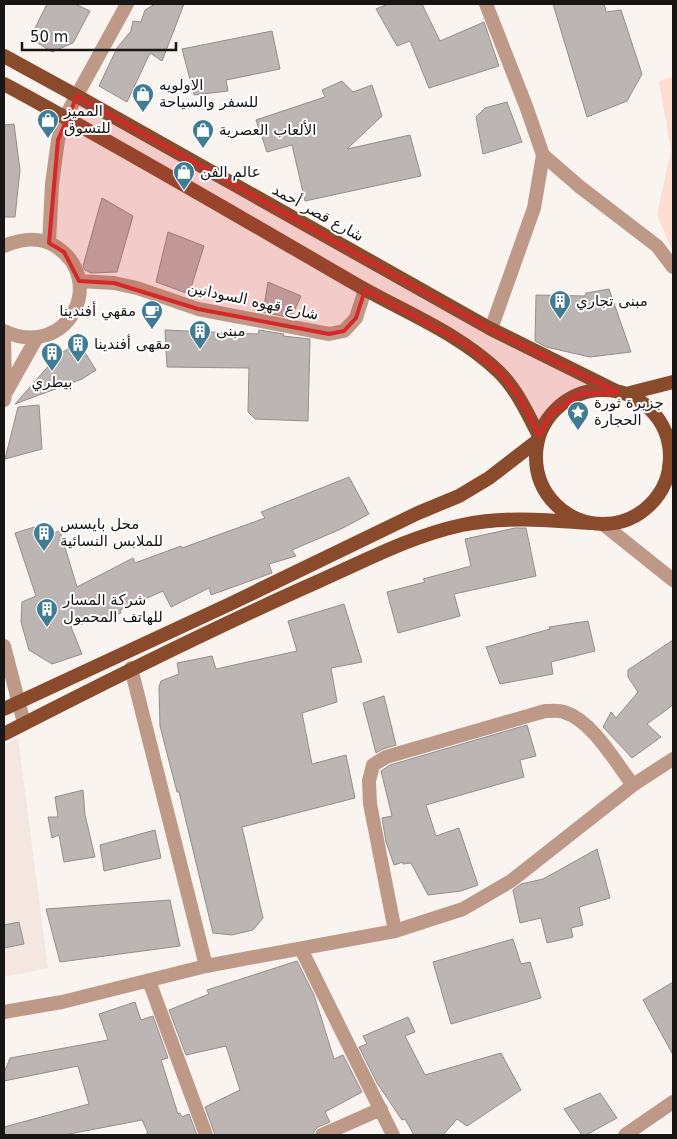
<svg xmlns="http://www.w3.org/2000/svg" width="677" height="1139" font-family="'DejaVu Sans','Noto Sans Arabic',sans-serif">
<style>
.built{fill:#f4e6e0}
.green{fill:#fdded0}
.building{fill:#bcb5b3;stroke:#948e8b}
.lines{fill:none;stroke-linecap:round;stroke-linejoin:round}
.minor{stroke:#be9988;stroke-width:14}
.tertiary{stroke:#be9988;stroke-width:14}
.primary{stroke:#8a4b2d;stroke-width:14}
.marked{fill:#d62828;fill-opacity:0.2;stroke:#d62828;stroke-width:4;stroke-linejoin:round}
.labels{text-anchor:middle;dominant-baseline:central;stroke-width:4;stroke-linejoin:round;paint-order:stroke}
.poi-label{font-size:15px;fill:#181615;stroke:#fff;text-anchor:start}
.street-label{font-size:15px;fill:#181615;stroke:#fff}
</style>
<rect width="100%" height="100%" fill="#faf4f1"/>
<path class="built" d="M 18,738 L 48,968 L 4,977 L 4,745 Z"/>
<path class="green" d="M 673,77 L 673,253 L 657,215 L 671,150 L 659,81 Z"/>
<path class="building" d="M 47,4 L 75,4 L 90,11 L 73,43 L 52,52 L 30,38 Z
M 155,4 L 184,4 L 162,61 L 150,53 L 127,102 L 99,86 L 117,48 L 131,31 L 133,21 L 141,22 L 145,10 Z
M 388,4 L 422,4 L 440,41 L 484,22 L 499,66 L 429,88 L 410,41 L 397,46 L 376,9 Z
M 553,4 L 604,4 L 606,12 L 621,10 L 642,74 L 627,101 L 587,117 Z
M 272,31 L 280,69 L 226,80 L 228,91 L 194,95 L 182,49 Z
M 342,81 L 353,92 L 372,85 L 382,116 L 347,149 L 410,135 L 421,176 L 305,201 L 292,145 L 267,152 L 256,120 L 325,97 L 322,90 Z
M 507,102 L 522,142 L 483,154 L 476,117 L 485,108 Z
M 14,124 L 20,170 L 15,217 L 4,217 L 4,125 Z
M 102,198 L 133,216 L 117,272 L 91,273 L 85,270 L 83,266 Z
M 168,232 L 204,246 L 189,294 L 156,282 Z
M 268,282 L 301,296 L 291,318 L 263,312 Z
M 609,289 L 631,352 L 590,357 L 546,347 L 535,341 L 536,295 L 585,296 L 586,293 Z
M 165,330 L 258,334 L 259,330 L 284,334 L 283,336 L 310,339 L 308,421 L 255,419 L 248,412 L 249,368 L 167,367 Z
M 79,343 L 96,370 L 82,379 L 15,404 L 59,354 Z
M 39,405 L 42,449 L 5,459 L 18,407 Z
M 349,477 L 369,514 L 341,529 L 292,550 L 296,556 L 269,564 L 272,573 L 211,595 L 209,588 L 171,607 L 163,591 L 120,610 L 121,613 L 71,627 L 82,654 L 52,664 L 29,650 L 21,622 L 22,602 L 36,596 L 15,533 L 41,525 L 45,536 L 60,531 L 77,587 L 133,558 L 135,563 L 181,546 L 182,548 L 265,518 L 261,512 Z
M 515,528 L 526,528 L 536,576 L 454,594 L 460,616 L 398,633 L 387,592 L 425,582 L 423,579 L 471,566 L 465,539 Z
M 344,604 L 362,662 L 331,668 L 337,702 L 302,713 L 312,764 L 346,755 L 355,798 L 242,827 L 263,918 L 253,930 L 232,935 L 213,933 L 179,792 L 177,792 L 160,726 L 159,687 L 161,681 L 179,674 L 177,663 L 212,656 L 216,669 L 297,651 L 288,621 Z
M 588,621 L 595,651 L 551,662 L 553,674 L 500,684 L 486,647 L 550,629 L 549,627 Z
M 673,640 L 673,705 L 647,724 L 661,737 L 632,758 L 603,727 L 611,712 L 616,718 L 638,692 L 628,677 L 628,670 Z
M 384,696 L 396,745 L 383,749 L 376,753 L 363,703 Z
M 527,725 L 536,756 L 520,760 L 524,777 L 426,805 L 436,836 L 459,828 L 478,885 L 461,891 L 428,895 L 411,863 L 403,864 L 403,862 L 394,865 L 386,842 L 382,818 L 392,816 L 381,771 L 390,765 Z
M 83,790 L 85,815 L 95,857 L 64,862 L 59,835 L 52,838 L 48,817 L 58,817 L 55,797 Z
M 155,830 L 161,858 L 104,871 L 100,845 Z
M 597,849 L 610,898 L 579,907 L 583,925 L 571,928 L 573,937 L 547,943 L 541,918 L 520,923 L 513,890 L 521,884 L 543,879 Z
M 170,900 L 180,946 L 60,962 L 46,909 Z
M 19,922 L 24,944 L 4,948 L 4,925 Z
M 513,939 L 521,964 L 530,962 L 541,998 L 451,1024 L 433,962 Z
M 297,961 L 314,995 L 334,1059 L 343,1055 L 362,1092 L 325,1112 L 330,1122 L 318,1127 L 315,1130 L 313,1135 L 215,1135 L 205,1107 L 240,1090 L 226,1046 L 186,1055 L 169,1010 L 209,994 L 207,990 Z
M 673,982 L 673,1055 L 643,1000 Z
M 135,1002 L 141,1020 L 153,1016 L 168,1058 L 161,1060 L 178,1114 L 180,1113 L 182,1117 L 189,1114 L 197,1135 L 144,1135 L 148,1133 L 142,1120 L 64,1135 L 4,1135 L 4,1127 L 89,1104 L 78,1066 L 4,1081 L 4,1073 L 10,1058 L 108,1040 L 99,1014 Z
M 408,1017 L 415,1032 L 405,1036 L 425,1075 L 501,1053 L 521,1090 L 467,1126 L 457,1119 L 443,1135 L 414,1135 L 405,1119 L 402,1120 L 377,1083 L 359,1047 L 367,1044 L 363,1036 Z
M 600,1093 L 617,1118 L 586,1135 L 582,1135 L 564,1109 Z"/>
<g class="lines">
<path class="minor" d="M 486,4 L 526,106 L 543,155 L 534,208 L 491,329
M 543,155 L 580,187 L 657,246 L 673,267
M 49,243 L 52,184 L 58,140 L 65,117 L 127,4
M 4,246 C 21,239 38,236 55,246 C 109,280 67,361 4,331
M 79,281 L 114,283 L 137,288 L 198,309 L 329,334 L 344,331 L 356,318 L 365,290
M 4,332 L 5,391
M 4,400 L 5,394 L 36,339
M 4,646 L 24,723
M 131,668 L 206,966
M 395,931 L 370,804 L 369,781 L 373,765 L 386,757 L 545,711 C 551,711 559,710 564,712 C 593,721 615,762 633,785
M 301,949 L 393,1135
M 149,981 L 206,1135
M 4,1012 L 62,1002 L 206,966 L 395,931 L 463,909 L 511,881 L 633,785 L 673,759
M 322,1135 L 381,1109
M 625,1135 L 673,1102"/>
<path class="tertiary" d="M 669,465 L 673,472
M 603,524 L 673,580"/>
<path class="primary" d="M 4,56 L 77,96 L 491,329 L 618,392
M 4,84 C 121,147 236,215 352,282 C 401,311 458,332 499,372 C 517,390 528,414 539,436
M536 457a67 67 0 1 1 134 0a67 67 0 1 1-134 0Z
M 626,394 L 673,382
M 4,709 L 230,604 L 418,513 L 459,496 L 489,478 L 537,441
M 4,734 C 107,681 211,629 317,582 C 365,561 411,536 462,525 C 504,516 548,520 590,523"/>
</g>
<path class="marked" d="M 77,96 L 491,329 L 618,392 L 581,394 L 551,414 L 539,436 L 520,398 L 500,373 L 465,344 L 365,290 L 356,318 L 344,331 L 329,334 L 198,309 L 114,283 L 79,281 L 64,252 L 49,243 L 58,140 Z"/>
<defs>
<g id="shop-pin" transform="scale(1.125)"><path d="M0 17L-7.5 6A9.5 9.5 0 1 1 7.5 6Z" fill="#407c93" stroke="#fff"/><path d="M-5-2.5h2.3a2.7 3.5 0 0 1 5.4 0H5L5.5 6h-11ZM-1.5-2.5h3a1.5 2.3 0 0 0-3 0Z" fill="#fff"/></g>
<g id="building-pin" transform="scale(1.125)"><path d="M0 17L-7.5 6A9.5 9.5 0 1 1 7.5 6Z" fill="#407c93" stroke="#fff"/><path d="M-4-6H4V6H1V3H-1V6H-4ZM-2.5-4.3h1.7v1.8h-1.7ZM.8-4.3h1.7v1.8H.8ZM-2.5-1h1.7V.8h-1.7ZM.8-1h1.7V.8H.8Z" fill="#fff"/></g>
<g id="cafe-pin" transform="scale(1.125)"><path d="M0 17L-7.5 6A9.5 9.5 0 1 1 7.5 6Z" fill="#407c93" stroke="#fff"/><path d="M-5.5-4.5H6V0H3Q3 3.5 0 3.5H-2.5Q-5.5 3.5-5.5 0ZM3-3.2v2h1.7v-2ZM-6 4.5H4V6H-6Z" fill="#fff"/></g>
<g id="sight-pin" transform="scale(1.125)"><path d="M0 17L-7.5 6A9.5 9.5 0 1 1 7.5 6Z" fill="#407c93" stroke="#fff"/><path d="M0-6L1.8-2.2L6-1.7L2.9 1.2L3.7 5.4L0 3.3L-3.7 5.4L-2.9 1.2L-6-1.7L-1.8-2.2Z" fill="#fff"/></g>
</defs>
<g fill-rule="evenodd">
<use href="#shop-pin" x="143" y="94"/>
<use href="#shop-pin" x="48" y="120"/>
<use href="#shop-pin" x="203" y="130"/>
<use href="#shop-pin" x="184" y="172"/>
<use href="#building-pin" x="560" y="301"/>
<use href="#cafe-pin" x="152" y="311"/>
<use href="#building-pin" x="200" y="331"/>
<use href="#building-pin" x="78" y="344"/>
<use href="#building-pin" x="52" y="353"/>
<use href="#sight-pin" x="578" y="412"/>
<use href="#building-pin" x="44" y="533"/>
<use href="#building-pin" x="47" y="609"/>
</g>
<g class="labels">
<g class="poi-label">
<text x="159" y="85">الاولويه<tspan x="159" dy="17">للسفر والسياحة</tspan></text>
<text x="64" y="111">المميز<tspan x="64" dy="17">للتسوق</tspan></text>
<text x="219" y="130">الألعاب العصرية</text>
<text x="200" y="172">عالم الفن</text>
<text x="576" y="301">مبنى تجاري</text>
<text x="136" y="311" text-anchor="end">مقهي أفندينا</text>
<text x="216" y="331">مبنى</text>
<text x="94" y="344">مقهى أفندينا</text>
<text x="52" y="382" text-anchor="middle">بيطري</text>
<text x="594" y="403">جزيرة ثورة<tspan x="594" dy="17">الحجارة</tspan></text>
<text x="60" y="524">محل بايسس<tspan x="60" dy="17">للملابس النسائية</tspan></text>
<text x="63" y="600">شركة المسار<tspan x="63" dy="17">للهاتف المحمول</tspan></text>
</g>
<g class="street-label">
<text transform="translate(318 213) rotate(29)">شارع قصر أحمد</text>
<text transform="translate(253 301) rotate(12)">شارع قهوه السودانين</text>
</g>
</g>
<rect width="677" height="1139" fill="none" stroke="#181615" stroke-width="10"/>
<path d="M22 42v8h154v-8" fill="none" stroke="#181615" stroke-width="2.5"/>
<text x="30" y="42" font-size="15" fill="#181615" stroke="#ffffff" stroke-width="4" paint-order="stroke">50 m</text>
</svg>
